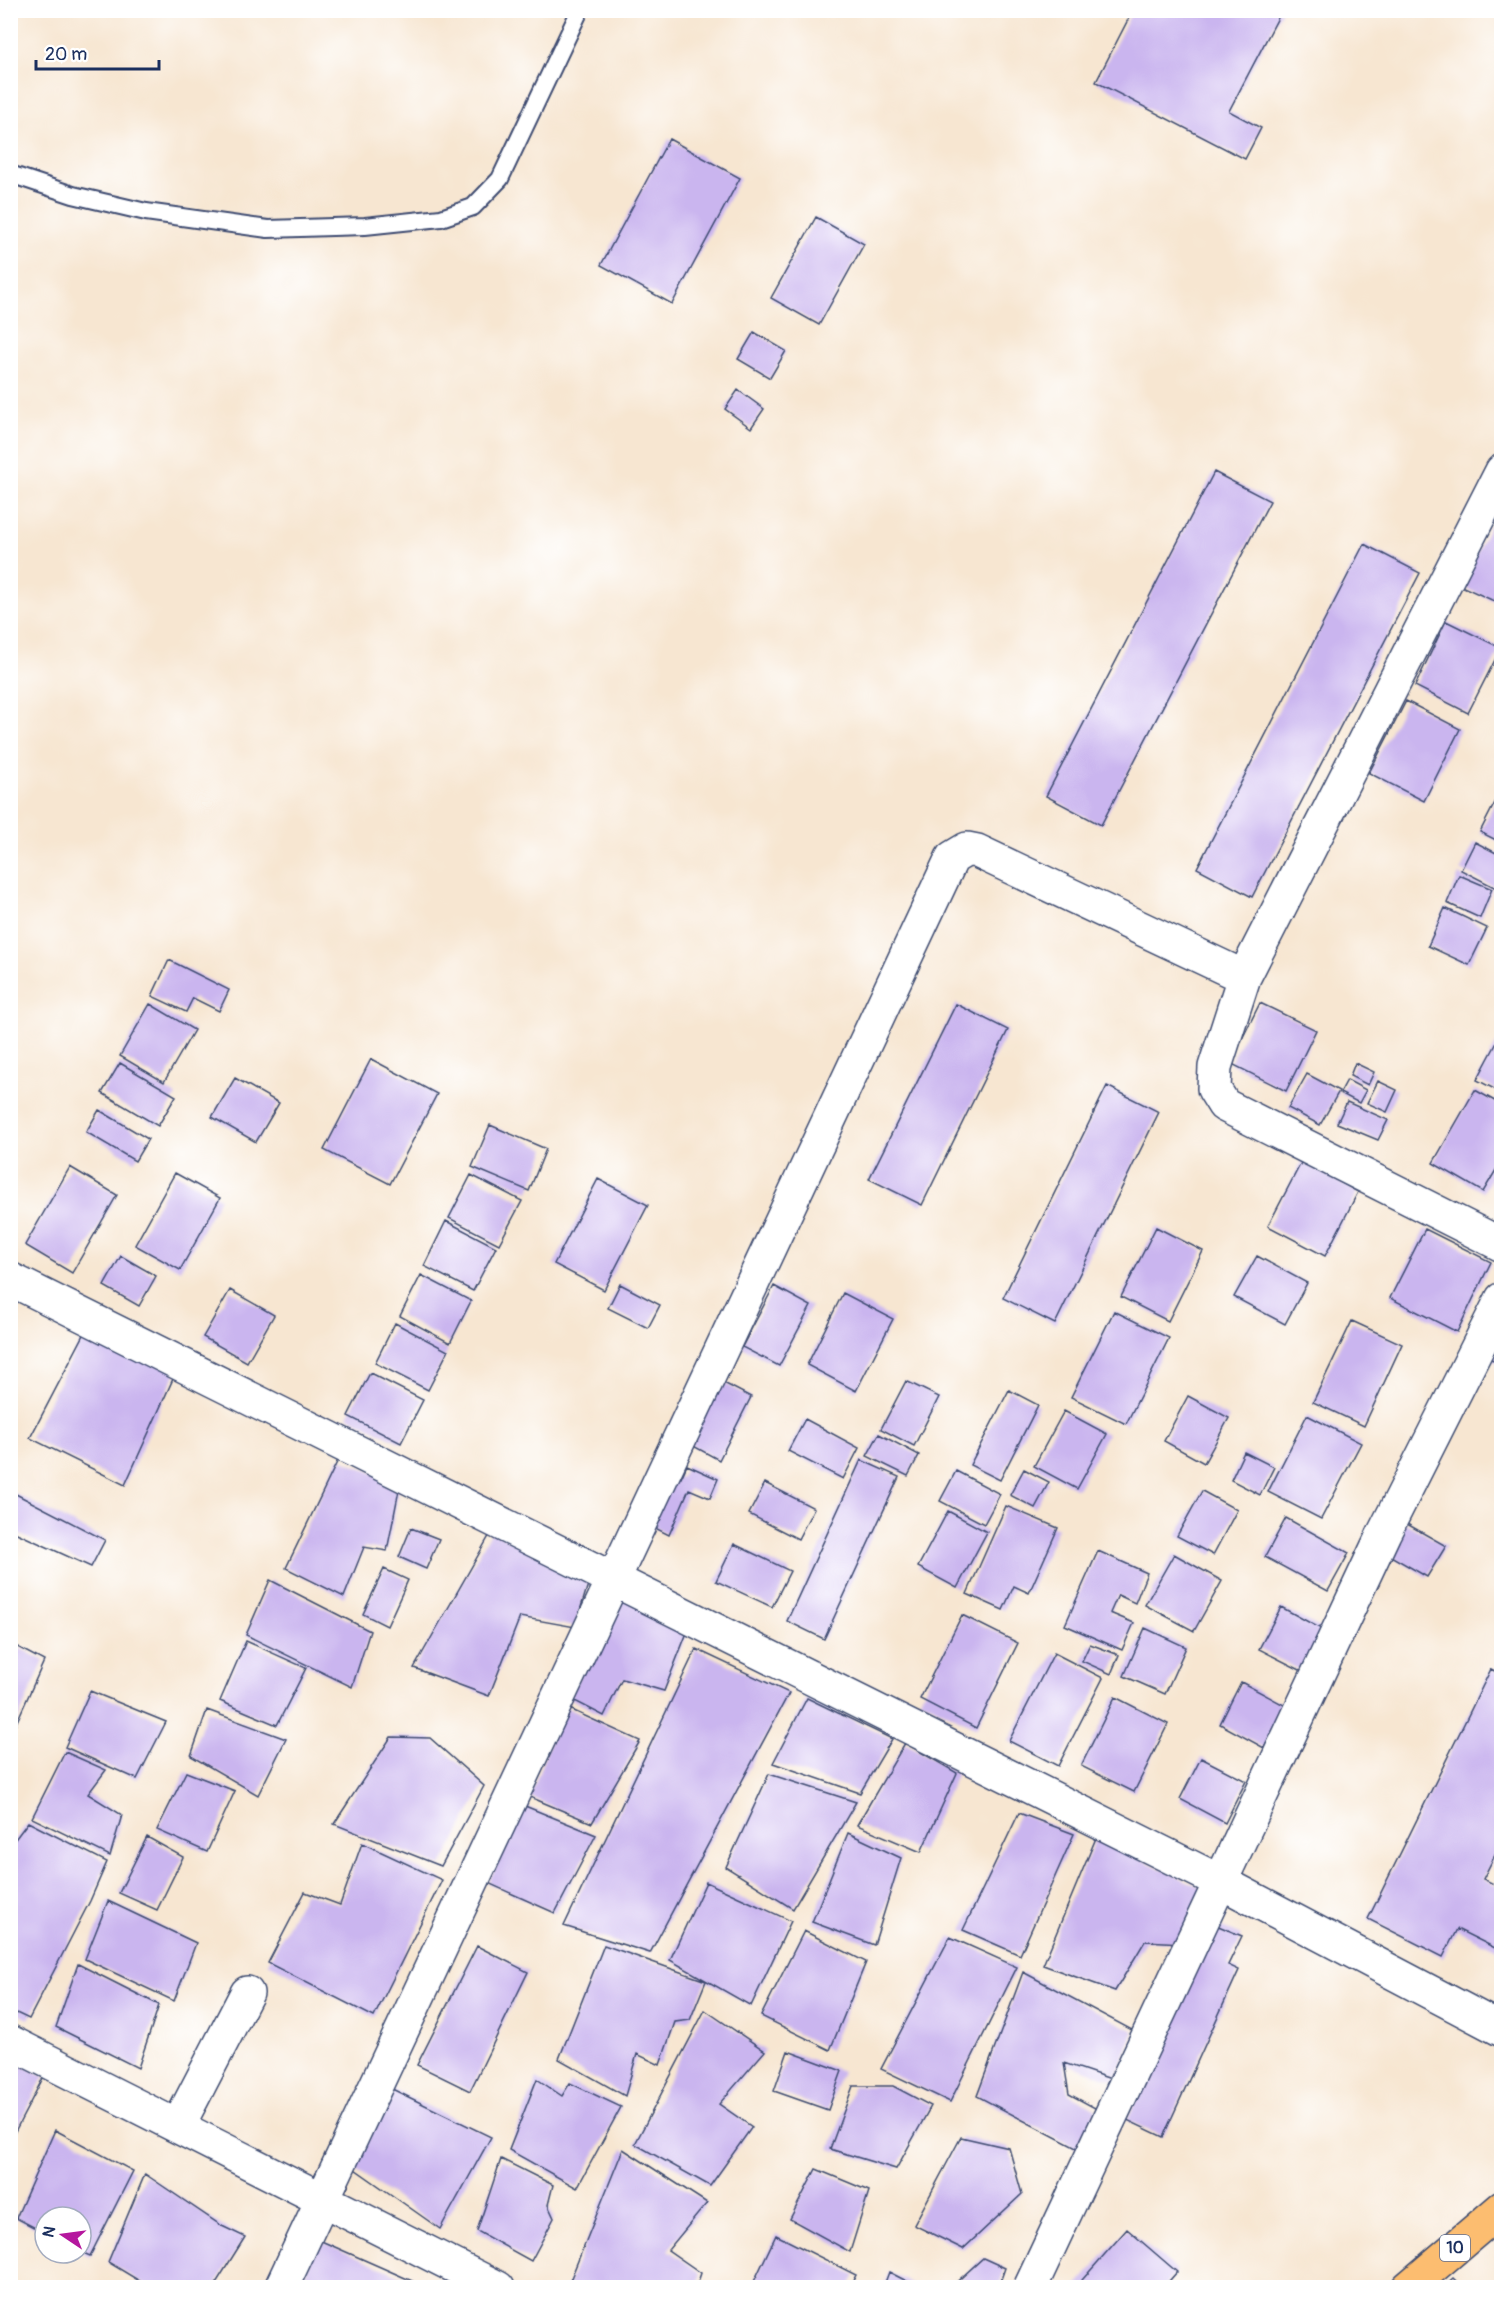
<svg xmlns="http://www.w3.org/2000/svg" width="1512" height="2298" font-family="Pangolin,sans-serif">
<style>
.building{fill:#cab5ef}
.lines{fill:none;stroke-linecap:round;stroke-linejoin:round}
.lane-casing{stroke:#3c4a6f;stroke-width:20}
.street-casing{stroke:#3c4a6f;stroke-width:36}
.highway-casing{stroke:#3c4a6f;stroke-width:36}
.lane{stroke:#fff;stroke-width:16}
.street{stroke:#fff;stroke-width:33}
.highway{stroke:#fcbd6f;stroke-width:33}
.labels{text-anchor:middle;dominant-baseline:central;stroke-width:5;stroke-linejoin:round;paint-order:stroke}
.shield{fill:#fff;stroke:#5f6d8e;stroke-width:1.5}
.shield-label{font-size:16px;font-weight:bold;fill:#1b2f5e}
</style>
<rect width="100%" height="100%" fill="#fff"/>
<filter id="ink" filterUnits="userSpaceOnUse"><feTurbulence type="fractalNoise" baseFrequency=".0167" numOctaves="2"/><feDisplacementMap in="SourceGraphic" scale="12" xChannelSelector="R" yChannelSelector="G"/><feConvolveMatrix kernelMatrix="1 2 1 2 8 2 1 2 1" color-interpolation-filters="sRGB"/></filter>
<filter id="wash" filterUnits="userSpaceOnUse"><feTurbulence type="fractalNoise" baseFrequency=".008" numOctaves="4" result="noise"/><feDisplacementMap in="SourceGraphic" scale="24" xChannelSelector="R" yChannelSelector="G"/><feGaussianBlur stdDeviation="1.35" result="paint"/><feColorMatrix in="noise" values="0 0 0 0 0 0 0 0 0 0 0 0 0 0 0 0 0 1.4 0 .05"/><feComposite in="paint" operator="in"/></filter>
<g filter="url(#wash)">
<rect width="100%" height="100%" fill="#f7e6d1"/>
<g id="blocks">
<path class="building" d="M 1133,10 L 1282,10 L 1229,111 L 1261,128 L 1245,159 L 1096,82 Z
M 669,139 L 740,178 L 672,304 L 601,265 Z
M 816,217 L 864,244 L 819,325 L 771,298 Z
M 754,332 L 786,351 L 770,378 L 738,359 Z
M 738,390 L 764,409 L 751,428 L 725,409 Z
M 1214,472 L 1270,501 L 1101,825 L 1046,796 Z
M 1502,500 L 1502,587 L 1494,601 L 1461,586 Z
M 1364,544 L 1420,573 L 1252,897 L 1197,868 Z
M 1446,621 L 1501,648 L 1468,713 L 1415,686 Z
M 1406,701 L 1460,729 L 1424,801 L 1369,773 Z
M 1502,789 L 1502,843 L 1480,832 Z
M 1475,842 L 1502,856 L 1502,891 L 1461,870 Z
M 1459,875 L 1492,889 L 1480,918 L 1447,903 Z
M 1445,908 L 1487,928 L 1469,965 L 1428,946 Z
M 169,960 L 229,990 L 219,1011 L 193,998 L 186,1012 L 152,996 Z
M 1260,1003 L 1316,1030 L 1286,1091 L 1230,1063 Z
M 150,1004 L 194,1030 L 164,1082 L 120,1056 Z
M 956,1004 L 1008,1030 L 922,1205 L 869,1179 Z
M 1502,1033 L 1502,1093 L 1477,1080 Z
M 371,1059 L 437,1094 L 390,1184 L 324,1150 Z
M 120,1063 L 176,1096 L 158,1126 L 102,1093 Z
M 1355,1063 L 1374,1072 L 1368,1085 L 1350,1076 Z
M 1307,1074 L 1339,1091 L 1320,1125 L 1288,1108 Z
M 235,1078 L 279,1103 L 256,1142 L 212,1117 Z
M 1347,1080 L 1366,1090 L 1359,1103 L 1340,1093 Z
M 1378,1081 L 1397,1090 L 1387,1112 L 1367,1103 Z
M 1107,1086 L 1159,1112 L 1055,1324 L 1003,1298 Z
M 1475,1090 L 1502,1105 L 1502,1160 L 1483,1192 L 1433,1163 Z
M 1347,1102 L 1388,1120 L 1378,1140 L 1337,1123 Z
M 99,1110 L 148,1139 L 135,1161 L 86,1132 Z
M 490,1125 L 546,1149 L 529,1191 L 472,1167 Z
M 1302,1161 L 1358,1192 L 1325,1256 L 1268,1226 Z
M 70,1167 L 117,1195 L 72,1273 L 25,1245 Z
M 175,1173 L 220,1198 L 180,1270 L 135,1245 Z
M 471,1175 L 522,1201 L 499,1244 L 449,1218 Z
M 598,1179 L 648,1205 L 604,1290 L 554,1264 Z
M 446,1221 L 496,1247 L 473,1291 L 424,1266 Z
M 1156,1227 L 1203,1251 L 1168,1321 L 1121,1297 Z
M 1425,1229 L 1491,1262 L 1457,1332 L 1390,1298 Z
M 121,1256 L 156,1276 L 139,1306 L 104,1286 Z
M 1257,1256 L 1307,1283 L 1285,1324 L 1234,1297 Z
M 421,1275 L 471,1301 L 450,1343 L 400,1316 Z
M 620,1284 L 660,1305 L 648,1328 L 608,1308 Z
M 774,1286 L 811,1306 L 779,1366 L 742,1347 Z
M 230,1290 L 274,1315 L 247,1362 L 203,1337 Z
M 843,1293 L 893,1319 L 856,1391 L 807,1365 Z
M 1114,1311 L 1169,1338 L 1126,1424 L 1071,1397 Z
M 1502,1320 L 1502,1365 L 1482,1354 Z
M 1352,1321 L 1402,1344 L 1364,1426 L 1313,1402 Z
M 395,1323 L 448,1351 L 428,1390 L 375,1363 Z
M 87,1329 L 177,1370 L 125,1485 L 30,1438 Z
M 370,1373 L 423,1400 L 401,1443 L 348,1416 Z
M 718,1380 L 751,1397 L 719,1460 L 686,1442 Z
M 906,1381 L 939,1397 L 914,1446 L 881,1429 Z
M 1009,1390 L 1038,1405 L 1000,1480 L 970,1465 Z
M 1188,1396 L 1229,1418 L 1204,1463 L 1164,1441 Z
M 1064,1411 L 1107,1434 L 1077,1489 L 1034,1466 Z
M 1307,1415 L 1361,1443 L 1321,1519 L 1268,1492 Z
M 805,1419 L 859,1448 L 843,1479 L 788,1451 Z
M 879,1434 L 919,1455 L 908,1476 L 867,1456 Z
M 1244,1452 L 1274,1467 L 1260,1495 L 1231,1480 Z
M 339,1458 L 400,1485 L 387,1551 L 364,1547 L 344,1597 L 286,1568 Z
M 861,1460 L 899,1477 L 824,1639 L 787,1621 Z
M 687,1465 L 718,1479 L 710,1498 L 689,1489 L 669,1535 L 651,1526 L 673,1475 L 681,1478 Z
M 1024,1469 L 1049,1482 L 1035,1508 L 1010,1495 Z
M 956,1471 L 1000,1494 L 984,1524 L 940,1501 Z
M 765,1483 L 814,1508 L 798,1539 L 749,1514 Z
M 10,1491 L 105,1540 L 91,1567 L 10,1530 Z
M 1202,1491 L 1237,1510 L 1213,1555 L 1177,1536 Z
M 1006,1506 L 1058,1528 L 1029,1593 L 1014,1586 L 1003,1610 L 967,1594 Z
M 948,1511 L 987,1532 L 957,1588 L 918,1567 Z
M 1286,1518 L 1349,1553 L 1328,1591 L 1265,1557 Z
M 1400,1520 L 1446,1546 L 1427,1577 L 1382,1551 Z
M 411,1528 L 439,1539 L 426,1569 L 399,1557 Z
M 492,1531 L 589,1581 L 575,1627 L 520,1617 L 489,1696 L 414,1668 Z
M 734,1544 L 790,1571 L 772,1607 L 716,1581 Z
M 1098,1551 L 1147,1573 L 1135,1603 L 1118,1595 L 1110,1613 L 1134,1623 L 1122,1650 L 1065,1625 Z
M 1174,1554 L 1222,1581 L 1194,1631 L 1145,1605 Z
M 384,1569 L 408,1580 L 387,1626 L 363,1614 Z
M 270,1580 L 370,1631 L 352,1687 L 246,1635 Z
M 616,1593 L 688,1630 L 664,1691 L 622,1679 L 604,1716 L 569,1698 Z
M 1281,1607 L 1325,1631 L 1304,1672 L 1259,1649 Z
M 962,1615 L 1018,1643 L 976,1728 L 920,1699 Z
M 1145,1628 L 1186,1647 L 1165,1694 L 1124,1676 Z
M 246,1641 L 306,1668 L 277,1725 L 220,1701 Z
M 10,1643 L 44,1661 L 10,1737 Z
M 1090,1644 L 1119,1655 L 1111,1674 L 1082,1661 Z
M 696,1649 L 789,1693 L 650,1953 L 564,1926 Z
M 1054,1653 L 1103,1678 L 1058,1766 L 1009,1741 Z
M 1491,1669 L 1502,1675 L 1502,1841 L 1483,1879 L 1502,1888 L 1502,1946 L 1499,1950 L 1457,1929 L 1443,1957 L 1368,1919 Z
M 1241,1682 L 1286,1706 L 1264,1748 L 1220,1724 Z
M 90,1691 L 166,1722 L 137,1779 L 65,1747 Z
M 1115,1697 L 1168,1724 L 1134,1792 L 1081,1766 Z
M 807,1698 L 892,1739 L 860,1793 L 773,1763 Z
M 563,1706 L 640,1741 L 592,1823 L 530,1797 Z
M 207,1710 L 286,1739 L 258,1795 L 191,1756 Z
M 391,1737 L 430,1738 L 484,1786 L 441,1866 L 334,1824 Z
M 905,1743 L 957,1773 L 921,1852 L 857,1825 Z
M 65,1752 L 106,1770 L 88,1794 L 122,1815 L 110,1856 L 32,1818 Z
M 1201,1758 L 1246,1781 L 1225,1823 L 1180,1799 Z
M 186,1772 L 235,1791 L 207,1852 L 157,1830 Z
M 769,1774 L 856,1802 L 793,1909 L 726,1867 Z
M 525,1806 L 596,1835 L 555,1913 L 488,1883 Z
M 1019,1813 L 1074,1834 L 1020,1955 L 963,1930 Z
M 28,1822 L 107,1862 L 90,1901 L 29,2019 L 10,2010 L 10,1846 Z
M 848,1833 L 901,1858 L 874,1945 L 812,1922 Z
M 147,1837 L 183,1857 L 157,1910 L 119,1893 Z
M 1096,1838 L 1206,1890 L 1183,1943 L 1145,1941 L 1115,1991 L 1043,1965 Z
M 362,1843 L 442,1880 L 374,2017 L 268,1963 L 305,1892 L 340,1905 Z
M 706,1882 L 791,1921 L 751,2006 L 670,1960 Z
M 108,1901 L 196,1943 L 174,2001 L 85,1959 Z
M 1216,1925 L 1242,1936 L 1228,1965 L 1239,1970 L 1163,2137 L 1127,2120 Z
M 804,1931 L 866,1962 L 830,2050 L 761,2016 Z
M 950,1937 L 1017,1967 L 950,2102 L 881,2069 Z
M 604,1945 L 706,1981 L 690,2020 L 675,2022 L 660,2065 L 637,2054 L 625,2096 L 559,2059 Z
M 477,1946 L 528,1972 L 470,2091 L 417,2065 Z
M 78,1964 L 159,2005 L 138,2068 L 56,2027 Z
M 1023,1972 L 1134,2031 L 1114,2080 L 1064,2063 L 1069,2094 L 1097,2109 L 1078,2149 L 977,2096 Z
M 705,2010 L 765,2051 L 719,2104 L 752,2127 L 710,2186 L 635,2144 Z
M 788,2051 L 842,2071 L 828,2110 L 774,2091 Z
M 10,2060 L 44,2076 L 10,2141 Z
M 537,2079 L 562,2096 L 570,2083 L 621,2107 L 577,2188 L 509,2150 Z
M 853,2086 L 893,2086 L 931,2106 L 896,2169 L 830,2149 Z
M 390,2088 L 491,2137 L 440,2229 L 352,2167 Z
M 55,2130 L 133,2171 L 90,2256 L 81,2252 L 81,2217 L 45,2217 L 45,2233 L 16,2218 Z
M 961,2137 L 1009,2148 L 1022,2194 L 963,2249 L 914,2225 Z
M 623,2149 L 707,2203 L 668,2250 L 701,2273 L 696,2288 L 567,2288 Z
M 501,2159 L 553,2185 L 548,2205 L 554,2218 L 531,2261 L 477,2231 Z
M 816,2169 L 869,2191 L 850,2252 L 790,2219 Z
M 145,2174 L 222,2226 L 245,2237 L 213,2288 L 151,2288 L 108,2262 Z
M 1127,2229 L 1177,2272 L 1163,2288 L 1075,2288 Z
M 776,2235 L 856,2275 L 849,2288 L 751,2288 Z
M 319,2240 L 428,2288 L 299,2288 Z
M 983,2258 L 1005,2268 L 998,2288 L 950,2288 Z
M 889,2272 L 920,2288 L 883,2288 Z
M 1453,2278 L 1463,2288 L 1442,2288 Z"/>
</g>
</g>
<g filter="url(#ink)">
<use href="#blocks" fill-opacity="0" stroke="#3c4a6f" stroke-width="1.5"/>
<g class="lines">
<g class="lane-casing">
<path id="lane" d="M 10,174 L 73,195 L 146,212 L 268,229 L 365,226 L 441,218 L 473,207 L 500,179 L 580,10"/>
</g>
<g class="street-casing">
<path id="street" d="M 1244,977 L 1215,1067 L 1214,1089 L 1224,1105 L 1502,1245
M 10,1279 L 1221,1882 L 1502,2030
M 10,2042 L 498,2288
M 178,2126 L 247,1993
M 281,2288 L 952,858 L 967,849 L 977,851 L 1244,977 L 1502,471
M 1030,2288 L 1384,1533 L 1502,1299"/>
</g>
<g class="highway-casing">
<path id="highway" d="M 1408,2288 L 1502,2208"/>
</g>
<use href="#lane" class="lane"/>
<use href="#street" class="street"/>
<use href="#highway" class="highway"/>
</g>
</g>
<g class="labels">
<rect class="shield" x="1440" y="2235" width="30" height="26" rx="4.5"/>
<g class="shield-label">
<text x="1455" y="2248">10</text>
</g>
</g>
<rect width="1512" height="2298" fill="none" stroke="#fff" stroke-width="36"/>
<g transform="translate(63 2235) rotate(283)"><circle r="28" fill="#ffffff" stroke="#a4acbf" stroke-width="1.5"/>
<path d="M0-4.5L10 22L0 15L-10 22Z" fill="#b5179e"/>
<text y="-9" font-size="16" font-weight="bold" text-anchor="middle" fill="#1b2f5e">N</text>
</g>
<path d="M36 60v9h123v-9" fill="none" stroke="#1b2f5e" stroke-width="3"/>
<text x="45" y="60" font-size="18" fill="#1b2f5e" stroke="#ffffff" stroke-width="4.5" paint-order="stroke">20 m</text>
</svg>
